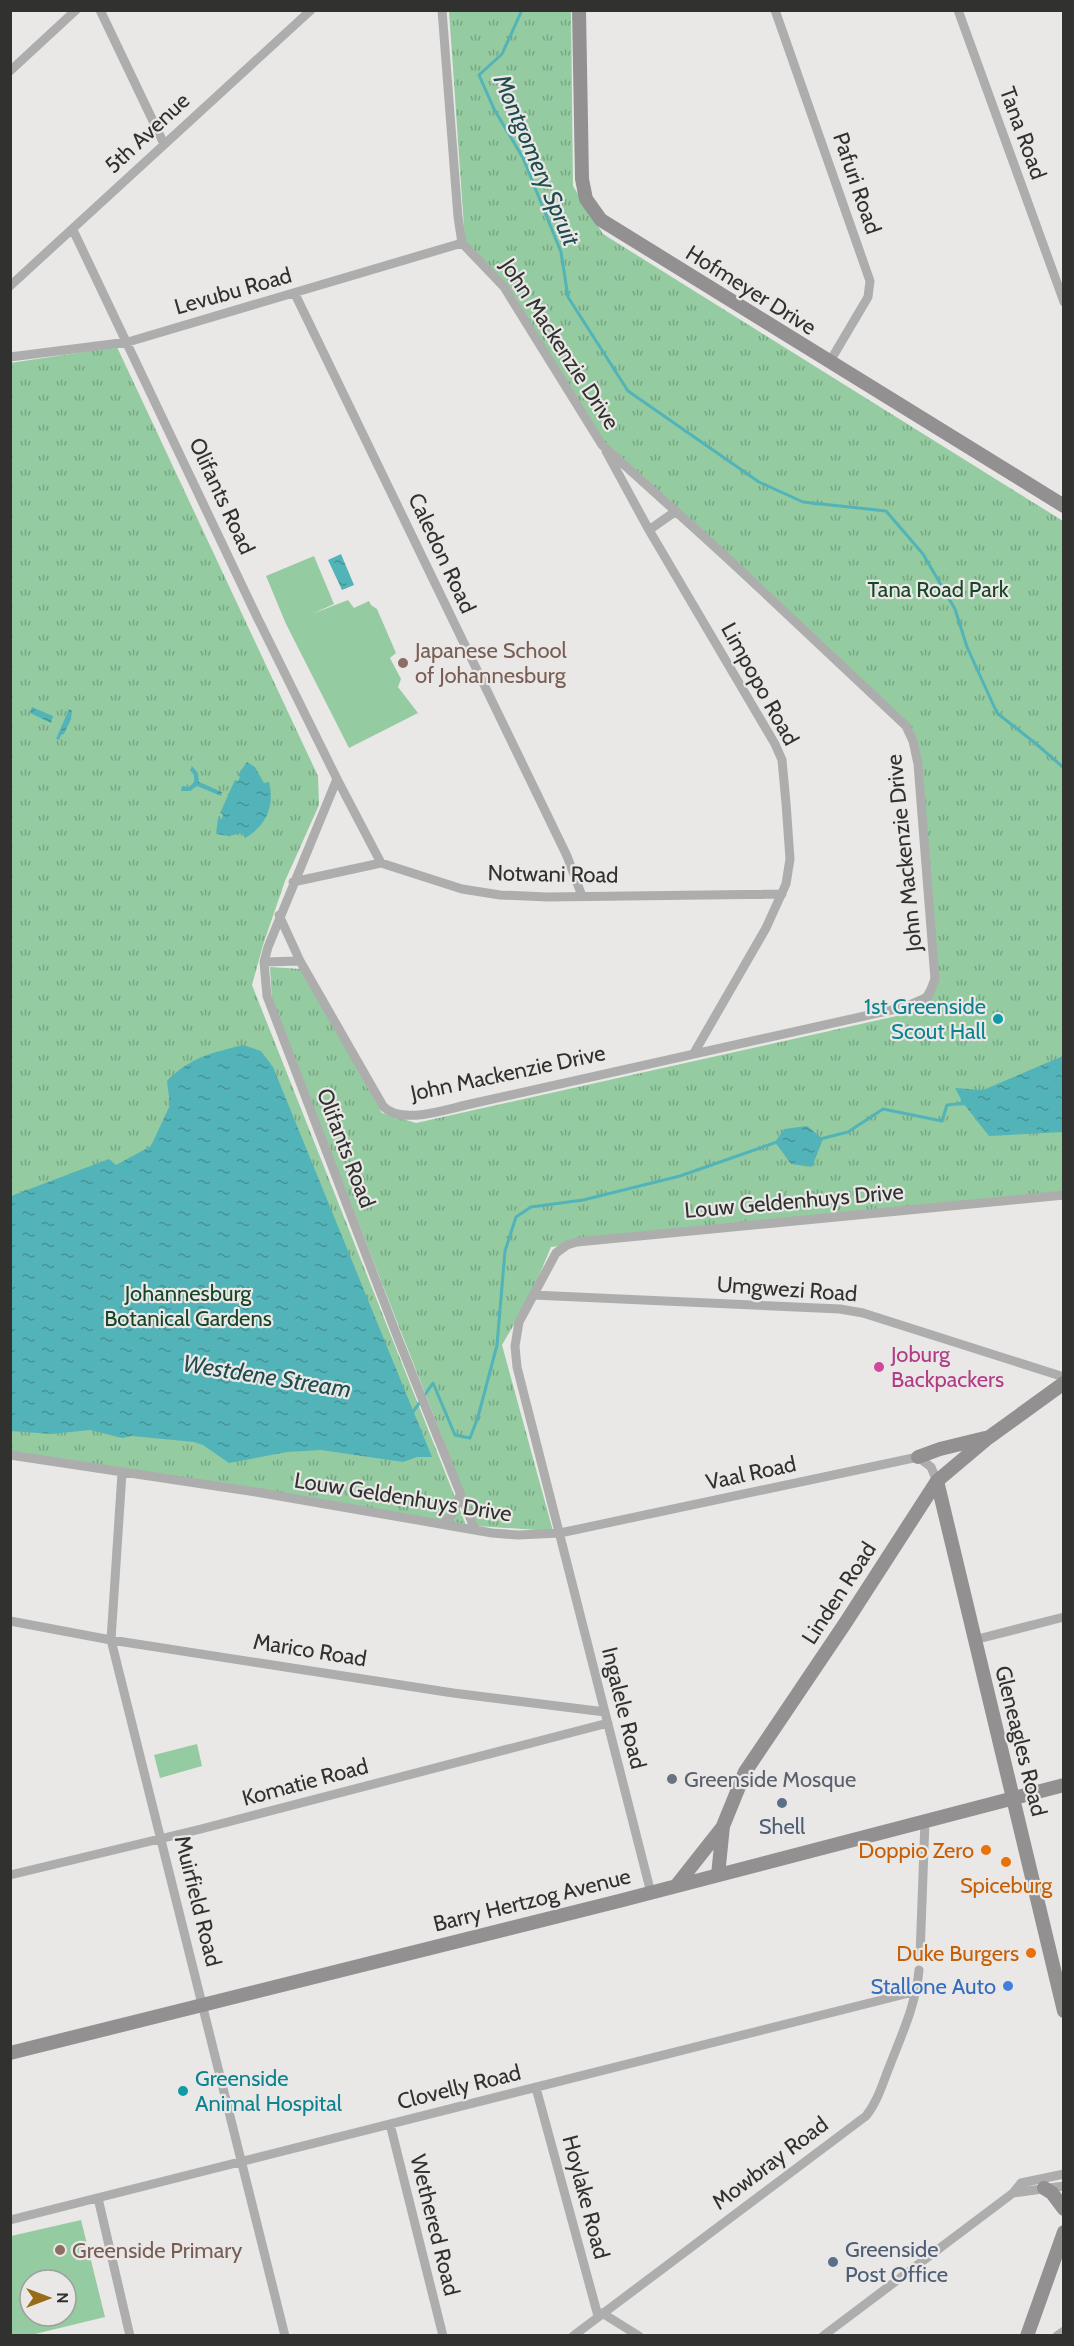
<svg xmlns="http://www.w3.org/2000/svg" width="1074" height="2346" font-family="Cabin,sans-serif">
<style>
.grass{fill:url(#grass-tufts)}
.pitch{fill:#94cba1;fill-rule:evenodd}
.water{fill:url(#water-ripples)}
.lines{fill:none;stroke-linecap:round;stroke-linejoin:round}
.stream{stroke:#52b4b8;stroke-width:3}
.street{stroke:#aeadad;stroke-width:9}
.secondary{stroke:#929090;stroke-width:14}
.education-dot{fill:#8d6e63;stroke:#eae8e6;stroke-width:2}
.culture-dot{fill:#0f9aa8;stroke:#eae8e6;stroke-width:2}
.hotel-dot{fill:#d1479c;stroke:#eae8e6;stroke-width:2}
.worship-dot{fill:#6b7280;stroke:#eae8e6;stroke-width:2}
.service-dot{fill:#5c6f8a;stroke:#eae8e6;stroke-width:2}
.food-dot{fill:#e8710a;stroke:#eae8e6;stroke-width:2}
.shop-dot{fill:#3f7fe0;stroke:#eae8e6;stroke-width:2}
.labels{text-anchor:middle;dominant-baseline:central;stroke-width:4.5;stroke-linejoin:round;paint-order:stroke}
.street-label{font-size:22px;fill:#313130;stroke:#eae8e6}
.park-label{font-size:22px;fill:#174527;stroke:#eae8e6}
.education-label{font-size:22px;fill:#785e54;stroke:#eae8e6;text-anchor:start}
.culture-label{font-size:22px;fill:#0d838f;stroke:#eae8e6;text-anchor:end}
.hotel-label{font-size:22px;fill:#b23c85;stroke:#eae8e6;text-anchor:start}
.worship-label{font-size:22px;fill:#5b616d;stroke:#eae8e6;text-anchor:start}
.service-label{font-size:22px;fill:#4e5e75;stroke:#eae8e6}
.food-label{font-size:22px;fill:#c56008;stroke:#eae8e6;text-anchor:end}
.shop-label{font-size:22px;fill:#366cbe;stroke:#eae8e6;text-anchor:end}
.water-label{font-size:24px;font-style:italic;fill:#204c4e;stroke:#eae8e6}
</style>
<defs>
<pattern id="grass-tufts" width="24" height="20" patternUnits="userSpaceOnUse" patternTransform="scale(1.5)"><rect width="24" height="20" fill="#94cba1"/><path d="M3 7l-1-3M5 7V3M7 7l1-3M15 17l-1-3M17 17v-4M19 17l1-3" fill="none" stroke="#79a584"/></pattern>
<pattern id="water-ripples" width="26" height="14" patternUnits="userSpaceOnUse" patternTransform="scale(1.5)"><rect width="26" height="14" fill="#52b4b8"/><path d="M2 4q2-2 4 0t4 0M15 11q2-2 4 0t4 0" fill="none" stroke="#459396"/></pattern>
</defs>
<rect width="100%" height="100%" fill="#eae8e6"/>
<path class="grass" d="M 449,11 L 571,11 L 573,186 L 603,234 L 1063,521 L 1063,1197 L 551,1247 L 530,1297 L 502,1345 L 553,1531 L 477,1526 L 272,1002 L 270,967 L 301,969 L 382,1113 L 416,1123 L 910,1013 L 931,982 L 916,760 L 904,726 L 601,449 L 516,298 L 465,242 Z
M 117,347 L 318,776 L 319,805 L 285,881 L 263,945 L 252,985 L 466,1525 L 11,1456 L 10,363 Z"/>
<path class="pitch" d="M 314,556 L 334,604 L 312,614 L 348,600 L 354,608 L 369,601 L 371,605 L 377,609 L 396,653 L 390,658 L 401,679 L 398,687 L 418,713 L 349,748 L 286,624 L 266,576 Z
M 197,1744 L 202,1766 L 160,1778 L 154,1755 Z
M 81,2220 L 105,2317 L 31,2335 L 11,2335 L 11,2236 ZM 30,2280 L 66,2280 L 66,2316 L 30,2316 Z"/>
<path class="water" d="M 341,554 L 354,585 L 342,590 L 328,560 Z
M 32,707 L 53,716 L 51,723 L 30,713 Z
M 69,709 L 72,711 L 71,719 L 64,734 L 61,735 L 59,740 L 56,739 Z
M 247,762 L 255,767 L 264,783 L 269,782 C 275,806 266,826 245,838 L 242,833 L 229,836 L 216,834 L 218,818 L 222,819 L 223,814 L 220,813 L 235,780 L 238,781 L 240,777 L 238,775 Z
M 192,766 L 198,773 L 199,782 L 222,792 L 221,796 L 197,786 L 190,791 L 181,791 L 182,786 L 189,787 L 194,782 L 194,775 L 190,770 Z
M 243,1045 L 261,1051 L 273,1067 L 432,1457 L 417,1457 L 403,1462 L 321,1450 L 287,1452 L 229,1463 L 203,1445 L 194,1442 L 132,1436 L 122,1438 L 90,1430 L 51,1434 L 11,1431 L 11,1196 L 109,1159 L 116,1165 L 151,1146 L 170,1105 L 167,1081 C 190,1057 212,1053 243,1045 Z
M 1063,1056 L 1063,1132 L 989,1136 L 963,1103 L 955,1088 L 983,1090 Z
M 807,1126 L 823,1139 L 812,1167 L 791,1164 L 775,1142 L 784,1129 Z"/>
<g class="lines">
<path class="stream" d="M 522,10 L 502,54 L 479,75 L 494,109 L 523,158 L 561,252 L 568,297 L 628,391 L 759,482 L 803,502 L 886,511 L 923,554 L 955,609 L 967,647 L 997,713 L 1035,743 L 1064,768
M 820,1139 L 848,1132 L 883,1109 L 942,1121 L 947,1105 L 966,1103
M 424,1396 L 433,1383 L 455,1435 L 470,1438 L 478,1417 L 497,1345 L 505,1251 L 516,1217 L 531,1207 L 583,1200 L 680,1176 L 777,1142
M 412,1413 L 421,1401"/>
<path class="street" d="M 100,10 L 164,144
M 775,10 L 870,281 L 868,297 L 829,363
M 958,10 L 1064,302
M 10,71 L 76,10
M 73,230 L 257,617 L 337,779 L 268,947 L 264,962 L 267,996 L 399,1341 L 475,1530
M 10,286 L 311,10
M 295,294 L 567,856 L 582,896
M 10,357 L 128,342 L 462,243
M 606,451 L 649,530 L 775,744 L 782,760 L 786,803 L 790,859 L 786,884 L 766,928 L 694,1053
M 649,530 L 676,511
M 337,779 L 381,863
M 293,882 L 381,863 L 462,889 L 500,895 L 548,897 L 782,894
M 279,915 L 300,961
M 264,962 L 300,961 L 383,1106 C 400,1125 444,1110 466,1105 L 905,1007 L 928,997 L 935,979 L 918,764 L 913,741 L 906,726 L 721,552 L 602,445 L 504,287 L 462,243 L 458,217 L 442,10
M 533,1295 L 840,1309 L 863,1313 L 1064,1377
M 10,1455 L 256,1492 L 492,1533 L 518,1535 L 560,1533 L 918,1457 L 931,1467 L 937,1481
M 122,1473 L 111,1640 L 285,2336
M 444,1523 L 453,1513 L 460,1495
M 10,1621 L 111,1640 L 453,1693 L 605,1712
M 974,1640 L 1064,1617
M 10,1875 L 201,1829 L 608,1723
M 651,1893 L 517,1367 L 515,1346 L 519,1322 L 556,1253 L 567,1245 L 577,1242 L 1064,1195
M 920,1956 L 925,1821
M 536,2088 L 598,2316
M 390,2124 L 443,2336
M 1013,2193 L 1064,2186
M 98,2198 L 130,2336
M 10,2220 L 917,1991
M 602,2313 L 639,2336
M 573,2336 L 866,2116 C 878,2101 883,2082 890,2065 C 902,2034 916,2004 919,1970
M 823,2336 L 1013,2193 L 1021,2183 L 1064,2174
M 1057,2336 L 1064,2331"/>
<path class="secondary" d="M 579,10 L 582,179 L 586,199 L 601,220 L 1064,506
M 918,1457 L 940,1449 L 985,1438
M 937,1481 L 1064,2011
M 718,1875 L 723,1826 L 745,1772 L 846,1622 L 937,1481 L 988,1438 L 1064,1383
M 676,1886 L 721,1829
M 10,2053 L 619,1901 L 1064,1785
M 1044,2188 L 1052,2193 L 1064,2209
M 1027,2336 L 1064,2232"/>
</g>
<g class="education-dot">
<circle cx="403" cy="663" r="6"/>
<circle cx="60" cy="2250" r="6"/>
</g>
<g class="culture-dot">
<circle cx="998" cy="1019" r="6"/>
<circle cx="183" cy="2091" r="6"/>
</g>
<circle class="hotel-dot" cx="879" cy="1367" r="6"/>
<circle class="worship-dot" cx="672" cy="1779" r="6"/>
<g class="service-dot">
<circle cx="782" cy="1803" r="6"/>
<circle cx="833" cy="2262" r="6"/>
</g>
<g class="food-dot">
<circle cx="986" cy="1850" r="6"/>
<circle cx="1006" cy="1862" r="6"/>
<circle cx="1031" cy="1953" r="6"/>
</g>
<circle class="shop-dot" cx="1008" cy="1986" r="6"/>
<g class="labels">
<g class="street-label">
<text transform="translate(147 133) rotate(-43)">5th Avenue</text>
<text transform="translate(1023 133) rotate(70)">Tana Road</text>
<text transform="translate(857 183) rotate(71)">Pafuri Road</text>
<text transform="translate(751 290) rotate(32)">Hofmeyer Drive</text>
<text transform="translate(233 291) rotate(-16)">Levubu Road</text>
<text transform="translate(560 344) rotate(57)">John Mackenzie Drive</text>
<text transform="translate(222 496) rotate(65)">Olifants Road</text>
<text transform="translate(442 553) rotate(65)">Caledon Road</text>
<text transform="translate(760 684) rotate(61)">Limpopo Road</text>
<text transform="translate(904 853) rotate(-96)">John Mackenzie Drive</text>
<text transform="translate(553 874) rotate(1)">Notwani Road</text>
<text transform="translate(508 1073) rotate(-12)">John Mackenzie Drive</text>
<text transform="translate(346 1148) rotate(69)">Olifants Road</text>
<text transform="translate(794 1201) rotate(-5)">Louw Geldenhuys Drive</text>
<text transform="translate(787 1289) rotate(4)">Umgwezi Road</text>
<text transform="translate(751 1473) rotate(-12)">Vaal Road</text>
<text transform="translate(403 1497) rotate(9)">Louw Geldenhuys Drive</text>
<text transform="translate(839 1593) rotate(-57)">Linden Road</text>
<text transform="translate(310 1650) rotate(9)">Marico Road</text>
<text transform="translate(624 1708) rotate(76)">Ingalele Road</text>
<text transform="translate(1021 1741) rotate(76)">Gleneagles Road</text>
<text transform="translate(305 1782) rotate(-15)">Komatie Road</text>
<text transform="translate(532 1900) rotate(-14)">Barry Hertzog Avenue</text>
<text transform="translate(198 1901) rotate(76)">Muirfield Road</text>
<text transform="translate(459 2087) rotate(-14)">Clovelly Road</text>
<text transform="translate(770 2163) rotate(-37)">Mowbray Road</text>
<text transform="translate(586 2197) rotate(75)">Hoylake Road</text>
<text transform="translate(435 2225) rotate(76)">Wethered Road</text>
</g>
<g class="park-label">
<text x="938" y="589">Tana Road Park</text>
<text x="188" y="1293">Johannesburg<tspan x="188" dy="25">Botanical Gardens</tspan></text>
</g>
<g class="education-label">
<text x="415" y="650">Japanese School<tspan x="415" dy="25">of Johannesburg</tspan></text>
<text x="72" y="2250">Greenside Primary</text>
</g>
<g class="culture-label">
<text x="986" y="1006">1st Greenside<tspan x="986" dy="25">Scout Hall</tspan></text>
<text x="195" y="2078" text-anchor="start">Greenside<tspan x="195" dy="25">Animal Hospital</tspan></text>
</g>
<g class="hotel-label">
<text x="891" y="1354">Joburg<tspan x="891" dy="25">Backpackers</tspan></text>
</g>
<g class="worship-label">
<text x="684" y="1779">Greenside Mosque</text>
</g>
<g class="service-label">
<text x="782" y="1826">Shell</text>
<text x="845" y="2249" text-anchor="start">Greenside<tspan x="845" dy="25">Post Office</tspan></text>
</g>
<g class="food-label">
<text x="974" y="1850">Doppio Zero</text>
<text x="1006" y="1885" text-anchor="middle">Spiceburg</text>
<text x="1019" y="1953">Duke Burgers</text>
</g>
<g class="shop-label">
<text x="996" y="1986">Stallone Auto</text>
</g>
<g class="water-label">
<text transform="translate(537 160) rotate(67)">Montgomery Spruit</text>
<text transform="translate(267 1376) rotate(9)">Westdene Stream</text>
</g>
</g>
<rect width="1074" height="2346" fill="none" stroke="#313130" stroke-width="24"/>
<g transform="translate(48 2298) rotate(90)"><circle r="28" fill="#eae8e6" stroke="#a09f9d" stroke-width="1.5"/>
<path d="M0-4.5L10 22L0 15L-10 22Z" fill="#976c18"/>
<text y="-9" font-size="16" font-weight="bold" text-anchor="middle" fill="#313130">N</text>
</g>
</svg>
